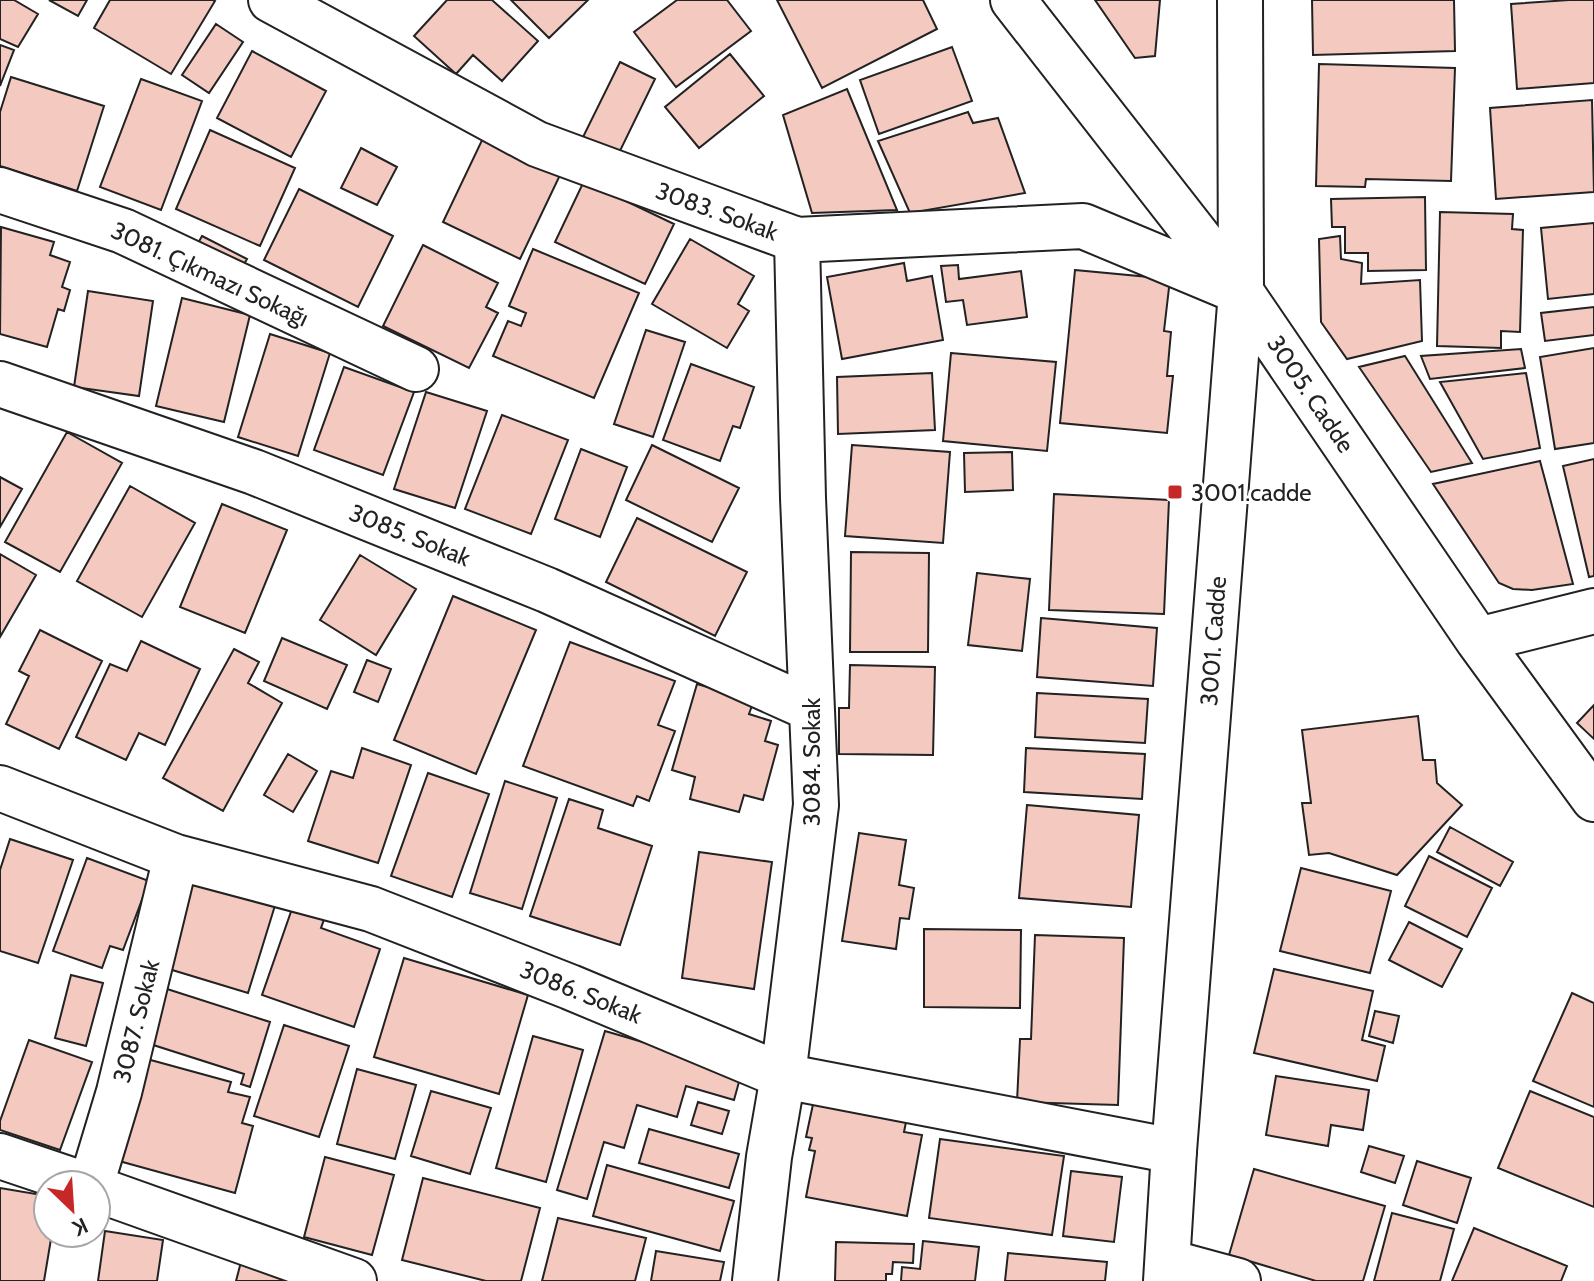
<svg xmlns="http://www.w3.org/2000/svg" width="1594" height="1281" font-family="Cabin,sans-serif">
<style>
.building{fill:#f3c9c0;stroke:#222;stroke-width:2}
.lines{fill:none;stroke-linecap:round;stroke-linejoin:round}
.street-casing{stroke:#222;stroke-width:48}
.secondary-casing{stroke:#222;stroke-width:48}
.street{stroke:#fff;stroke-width:44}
.secondary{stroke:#fff;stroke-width:44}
.poi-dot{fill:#c62828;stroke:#fff;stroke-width:3}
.labels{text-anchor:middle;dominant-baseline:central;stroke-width:6;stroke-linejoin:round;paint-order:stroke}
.street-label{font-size:24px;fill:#222;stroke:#fff}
.poi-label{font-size:24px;fill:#222;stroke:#fff;text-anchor:start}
</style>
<rect width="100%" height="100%" fill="#fff"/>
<path class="building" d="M 0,0 L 14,0 L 38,14 L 18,47 L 0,39 Z
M 49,0 L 87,0 L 78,16 Z
M 110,0 L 213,0 L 215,1 L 171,74 L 94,28 Z
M 447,0 L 492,0 L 538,41 L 502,81 L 473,55 L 456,74 L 414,36 Z
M 511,0 L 588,0 L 549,38 Z
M 677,0 L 727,0 L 751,31 L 676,87 L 634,32 Z
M 777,0 L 923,0 L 937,29 L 822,88 Z
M 1095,0 L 1160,0 L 1155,56 L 1135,58 Z
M 1312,0 L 1454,0 L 1455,51 L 1313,55 Z
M 1569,0 L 1594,0 L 1594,83 L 1517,89 L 1511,4 Z
M 216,24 L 243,42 L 209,93 L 182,75 Z
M 0,45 L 14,50 L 0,86 Z
M 952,47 L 972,101 L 879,134 L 860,80 Z
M 252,51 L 326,91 L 291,157 L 217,118 Z
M 730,54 L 764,96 L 699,148 L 665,107 Z
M 620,62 L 655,79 L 618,155 L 583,137 Z
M 1319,64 L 1455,68 L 1451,181 L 1366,179 L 1365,187 L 1316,186 Z
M 11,77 L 104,106 L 77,191 L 0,166 L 0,112 Z
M 141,79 L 202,101 L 161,210 L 100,187 Z
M 847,89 L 897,210 L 812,213 L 783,115 Z
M 1592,100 L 1594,192 L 1496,199 L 1490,108 Z
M 968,112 L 973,123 L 998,118 L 1025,193 L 910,213 L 878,141 Z
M 210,130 L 295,168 L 260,246 L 176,209 Z
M 484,136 L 561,173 L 520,259 L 443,222 Z
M 361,148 L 397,167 L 377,205 L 341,188 Z
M 584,181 L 674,224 L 645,284 L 555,242 Z
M 299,189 L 393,236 L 358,307 L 264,260 Z
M 1425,197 L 1426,270 L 1368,271 L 1368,253 L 1345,253 L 1345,227 L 1332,227 L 1331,199 Z
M 1440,212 L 1513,214 L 1512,229 L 1523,230 L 1520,332 L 1501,331 L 1501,348 L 1437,346 Z
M 1594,223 L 1594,294 L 1548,299 L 1541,228 Z
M 1,227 L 54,242 L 50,255 L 70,262 L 62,287 L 70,290 L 64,311 L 58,309 L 47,347 L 0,334 Z
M 202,236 L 247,259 L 238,275 L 193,252 Z
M 1340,236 L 1341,259 L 1362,263 L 1361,284 L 1420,280 L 1422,341 L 1347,359 L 1321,322 L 1319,239 Z
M 690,239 L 754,276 L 738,304 L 749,311 L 727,348 L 652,304 Z
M 423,245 L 498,283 L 486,307 L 498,313 L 469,368 L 383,326 Z
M 533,249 L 639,293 L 594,398 L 493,356 L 508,321 L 521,326 L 526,313 L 509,306 Z
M 904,263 L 907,281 L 932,276 L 943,340 L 842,359 L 827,277 Z
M 958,265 L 959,279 L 1021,271 L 1027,317 L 967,325 L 963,300 L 946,302 L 941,266 Z
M 1075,270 L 1170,279 L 1164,331 L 1171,332 L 1167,376 L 1173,376 L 1167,433 L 1060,423 Z
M 88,291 L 153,301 L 139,396 L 74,387 Z
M 182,298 L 250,315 L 224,422 L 156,406 Z
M 1594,307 L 1594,335 L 1545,341 L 1541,313 Z
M 646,330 L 685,342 L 653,437 L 614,424 Z
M 270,334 L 330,353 L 298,456 L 238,437 Z
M 1594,348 L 1594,443 L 1555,449 L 1540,357 Z
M 1521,349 L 1525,368 L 1430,379 L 1421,356 Z
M 951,353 L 1056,362 L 1047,451 L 943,441 Z
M 1405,356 L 1472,463 L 1431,472 L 1359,367 Z
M 691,364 L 754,387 L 740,428 L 733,426 L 720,461 L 663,440 Z
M 344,367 L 414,392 L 383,475 L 314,450 Z
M 932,373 L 935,430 L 838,434 L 837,377 Z
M 1526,373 L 1540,448 L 1483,459 L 1440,382 Z
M 426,392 L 487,411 L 455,508 L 394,489 Z
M 502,415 L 568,440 L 531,534 L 465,509 Z
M 67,432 L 122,463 L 60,572 L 5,542 Z
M 652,445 L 739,488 L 712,542 L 626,500 Z
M 852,445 L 950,452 L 943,543 L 845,536 Z
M 581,449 L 627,467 L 600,537 L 555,519 Z
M 1012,452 L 1013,490 L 965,492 L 964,453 Z
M 1594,459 L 1594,576 L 1589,577 L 1563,466 Z
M 1540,461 L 1573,584 L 1532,590 L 1513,589 L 1499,583 L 1433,484 Z
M 0,477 L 22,489 L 0,527 Z
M 130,486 L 195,523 L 142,617 L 77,581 Z
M 1054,494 L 1169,500 L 1164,614 L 1049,610 Z
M 222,504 L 287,530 L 245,633 L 180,607 Z
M 637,518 L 747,572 L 715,636 L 606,582 Z
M 851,552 L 929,553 L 928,652 L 850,652 Z
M 0,554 L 36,575 L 0,637 Z
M 360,555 L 416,589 L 376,655 L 320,620 Z
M 977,573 L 1030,579 L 1022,651 L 968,645 Z
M 453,596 L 536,630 L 476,774 L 394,740 Z
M 1041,618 L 1157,628 L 1153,686 L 1037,677 Z
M 40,630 L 102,661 L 59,749 L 6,724 L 29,676 L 19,671 Z
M 282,638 L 347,665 L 327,709 L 264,681 Z
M 141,641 L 200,669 L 165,745 L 139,733 L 126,760 L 76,737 L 110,664 L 127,671 Z
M 570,642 L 675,681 L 658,725 L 675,731 L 649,801 L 637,796 L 633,806 L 523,766 Z
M 234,649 L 259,662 L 248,683 L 282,703 L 223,811 L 163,778 Z
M 367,660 L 391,669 L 378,702 L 354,692 Z
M 850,665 L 935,667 L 933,755 L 839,754 L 839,708 L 849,708 Z
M 697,684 L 754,700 L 749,714 L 771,721 L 765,741 L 778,745 L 763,800 L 744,795 L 739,812 L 690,799 L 695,777 L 672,770 Z
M 1037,693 L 1148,699 L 1145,743 L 1035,737 Z
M 1594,705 L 1594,739 L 1577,723 Z
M 1418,716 L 1423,760 L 1435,760 L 1437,783 L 1462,805 L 1397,875 L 1329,853 L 1309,855 L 1302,803 L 1311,803 L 1302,730 Z
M 362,748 L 411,765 L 378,863 L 308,841 L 331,771 L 353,778 Z
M 1026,748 L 1145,754 L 1142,799 L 1024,792 Z
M 288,754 L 317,771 L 293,812 L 264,795 Z
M 428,773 L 489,794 L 452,897 L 391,876 Z
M 505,781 L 557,798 L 522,909 L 470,893 Z
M 569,799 L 603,810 L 598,828 L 652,846 L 620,945 L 530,916 Z
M 1027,805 L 1139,815 L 1131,907 L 1019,898 Z
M 1450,827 L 1513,862 L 1500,886 L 1437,852 Z
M 859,833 L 906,840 L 899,885 L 914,888 L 909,919 L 900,918 L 896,949 L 842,941 Z
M 10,839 L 73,860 L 38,963 L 0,951 L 0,870 Z
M 699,852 L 772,862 L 754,989 L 682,978 Z
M 1429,856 L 1492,888 L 1467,937 L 1405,906 Z
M 87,858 L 149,881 L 123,950 L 110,946 L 102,968 L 53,951 Z
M 1301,868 L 1391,891 L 1370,973 L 1280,951 Z
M 188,872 L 277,899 L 248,993 L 159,966 Z
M 294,903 L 326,914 L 321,928 L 380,949 L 354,1027 L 262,995 Z
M 1409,922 L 1462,949 L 1442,987 L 1389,960 Z
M 924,929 L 1021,930 L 1020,1008 L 924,1007 Z
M 1035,935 L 1124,938 L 1118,1105 L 1017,1102 L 1020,1039 L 1031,1039 Z
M 404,958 L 528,995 L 499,1094 L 374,1057 Z
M 1274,969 L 1373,991 L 1362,1040 L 1385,1046 L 1377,1081 L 1254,1053 Z
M 71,975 L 103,983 L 86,1046 L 55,1038 Z
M 164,988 L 270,1022 L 250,1087 L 241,1084 L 244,1074 L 147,1043 Z
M 1572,993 L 1594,1003 L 1594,1107 L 1533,1081 Z
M 1375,1011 L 1399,1016 L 1393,1043 L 1369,1036 Z
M 284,1025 L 349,1046 L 319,1137 L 254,1116 Z
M 605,1031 L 742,1071 L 734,1100 L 686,1086 L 677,1117 L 637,1105 L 624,1148 L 604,1142 L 587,1199 L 557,1190 Z
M 533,1036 L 583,1050 L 546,1182 L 496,1168 Z
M 29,1040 L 92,1062 L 60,1150 L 0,1130 L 0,1121 Z
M 147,1059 L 231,1082 L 228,1092 L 250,1097 L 242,1123 L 253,1126 L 235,1193 L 119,1161 Z
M 357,1069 L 416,1085 L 395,1159 L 337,1144 Z
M 1276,1076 L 1369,1090 L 1363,1130 L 1331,1125 L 1328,1146 L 1266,1135 Z
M 431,1091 L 491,1108 L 470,1174 L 411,1156 Z
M 1530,1091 L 1594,1117 L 1594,1207 L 1498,1168 Z
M 815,1095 L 872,1105 L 870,1115 L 906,1122 L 904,1132 L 922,1135 L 907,1216 L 806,1197 L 815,1151 L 809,1150 L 812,1138 L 806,1137 Z
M 698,1102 L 729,1111 L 722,1134 L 691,1125 Z
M 649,1129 L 739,1154 L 729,1188 L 639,1163 Z
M 940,1139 L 1064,1156 L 1052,1235 L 929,1218 Z
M 1369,1146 L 1404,1156 L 1395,1183 L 1361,1172 Z
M 325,1157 L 394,1175 L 372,1255 L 304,1237 Z
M 1417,1161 L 1471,1178 L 1457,1223 L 1403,1205 Z
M 607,1165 L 734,1201 L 720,1251 L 593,1216 Z
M 1254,1169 L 1385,1206 L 1363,1281 L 1316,1281 L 1229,1255 Z
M 1071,1171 L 1122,1177 L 1114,1242 L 1063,1236 Z
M 423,1178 L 540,1208 L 521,1281 L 486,1281 L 402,1260 Z
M 0,1188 L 48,1196 L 48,1233 L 52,1233 L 44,1281 L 0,1281 Z
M 1392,1213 L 1454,1229 L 1440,1281 L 1374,1281 Z
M 558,1218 L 646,1238 L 635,1281 L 542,1281 Z
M 1474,1228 L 1567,1266 L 1561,1281 L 1452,1281 Z
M 105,1231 L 163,1240 L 157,1281 L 98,1281 Z
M 923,1241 L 979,1247 L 975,1281 L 901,1281 L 902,1267 L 920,1269 Z
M 836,1242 L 914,1244 L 913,1263 L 893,1262 L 892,1274 L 886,1274 L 886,1281 L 835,1281 Z
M 656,1251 L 724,1262 L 720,1281 L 651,1281 Z
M 1008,1253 L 1107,1262 L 1105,1281 L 1005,1281 Z
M 242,1258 L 325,1281 L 236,1281 Z"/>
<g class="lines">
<g class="street-casing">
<path id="street" d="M 271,0 L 537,144 L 797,240 L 1083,226 L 1241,292
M 1013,0 L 1241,292 L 1478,640 L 1594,799
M 0,190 L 123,231 L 416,369
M 0,384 L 254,472 L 547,590 L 812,709
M 1478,640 L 1594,611
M 0,788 L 176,857 L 371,909 L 570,987 L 783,1076 L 1174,1151
M 0,1156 L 86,1185
M 91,1185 L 119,1092 L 176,857
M 96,1189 L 354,1281
M 1168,1262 L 1238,1281
M 755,1281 L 769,1157 L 783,1076 L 816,805 L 803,498 L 797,240"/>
</g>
<g class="secondary-casing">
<path id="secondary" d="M 1166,1281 L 1174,1151 L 1241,292 L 1240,0"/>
</g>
<use href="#street" class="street"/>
<use href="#secondary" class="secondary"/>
</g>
<rect class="poi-dot" x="1167" y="484" width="16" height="16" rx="4"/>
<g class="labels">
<g class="street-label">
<text transform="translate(717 211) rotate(20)">3083. Sokak</text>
<text transform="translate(210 274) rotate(25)">3081. Çıkmazı Sokağı</text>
<text transform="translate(1311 394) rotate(56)">3005. Cadde</text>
<text transform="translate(410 535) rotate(22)">3085. Sokak</text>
<text transform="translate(1213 641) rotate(-86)">3001. Cadde</text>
<text transform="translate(811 762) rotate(-90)">3084. Sokak</text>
<text transform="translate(581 992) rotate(22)">3086. Sokak</text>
<text transform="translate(136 1021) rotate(-76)">3087. Sokak</text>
</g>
<g class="poi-label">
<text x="1191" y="492">3001.cadde</text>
</g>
</g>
<g transform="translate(72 1209) rotate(155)"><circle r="38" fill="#ffffff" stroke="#a7a7a7" stroke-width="2"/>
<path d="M0-6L14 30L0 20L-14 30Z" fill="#c62828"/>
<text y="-12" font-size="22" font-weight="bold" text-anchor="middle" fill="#222222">K</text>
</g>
</svg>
